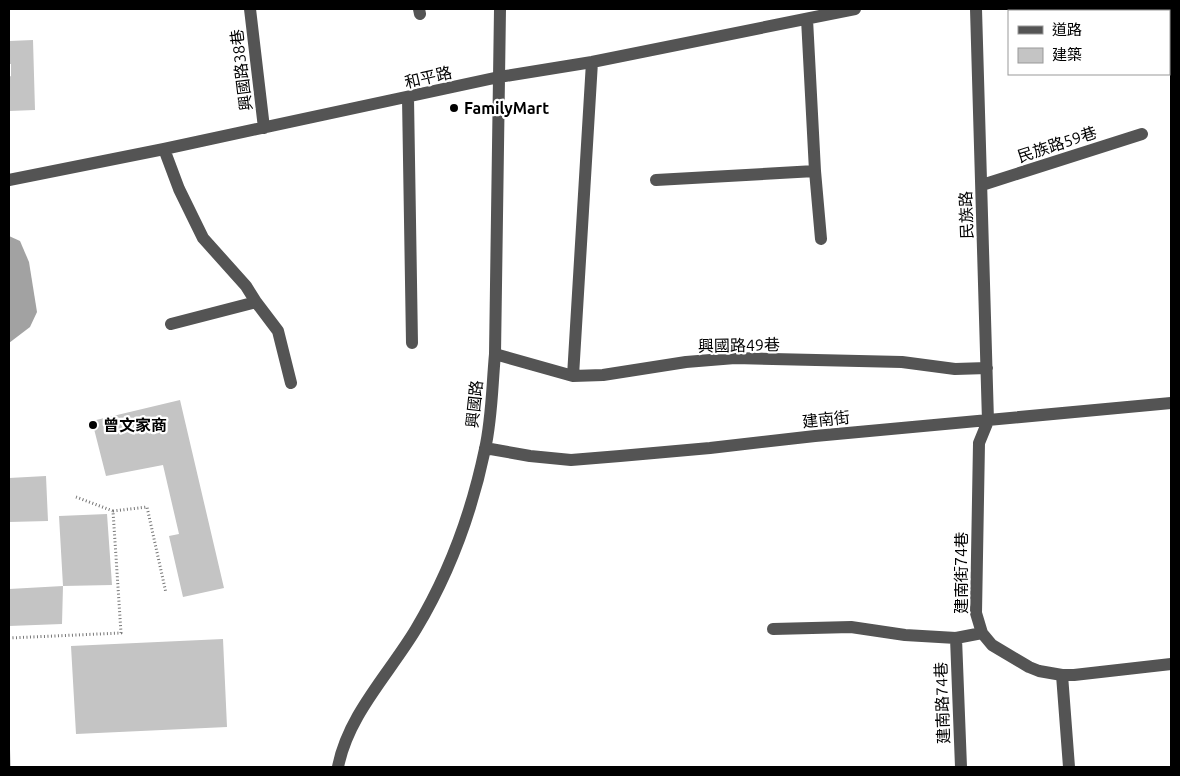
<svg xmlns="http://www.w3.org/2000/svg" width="1180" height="776" font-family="Ubuntu,'Noto Sans TC',sans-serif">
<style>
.water{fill:#a2a2a2}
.building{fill:#c4c4c4}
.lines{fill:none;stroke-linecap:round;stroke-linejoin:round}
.path{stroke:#767676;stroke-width:3;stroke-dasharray:1 2.5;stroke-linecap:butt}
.minor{stroke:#545454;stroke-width:12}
.poi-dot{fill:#000;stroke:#fff;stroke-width:2}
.labels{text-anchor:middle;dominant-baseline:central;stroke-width:4.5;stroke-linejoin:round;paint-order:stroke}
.street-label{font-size:16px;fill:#000;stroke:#fff}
.poi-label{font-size:16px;font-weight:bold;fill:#000;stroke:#fff;text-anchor:start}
</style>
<rect width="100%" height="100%" fill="#fff"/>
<path class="water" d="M 9,236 L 20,241 L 29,262 L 37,312 L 30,327 L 9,343 Z"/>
<path class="building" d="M 33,40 L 35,110 L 9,111 L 9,77 L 11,76 L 11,64 L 9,64 L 9,41 Z
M 180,400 L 224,588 L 183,597 L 169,536 L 179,534 L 163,465 L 106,476 L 92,421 Z
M 46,476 L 48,521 L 9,522 L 9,478 Z
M 107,514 L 112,585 L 63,586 L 59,516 Z
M 63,586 L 62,624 L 9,626 L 9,589 Z
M 223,639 L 227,727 L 76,734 L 71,646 Z
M 9,749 L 10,749 L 11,767 L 9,767 Z"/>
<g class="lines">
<path class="path" d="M 113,511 L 147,507 L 166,593
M 9,638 L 121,633 L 113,511 L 76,497"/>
<path class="minor" d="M 250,9 L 264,128
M 419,9 L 420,14
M 976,9 L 988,421 L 979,443 L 976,613 L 982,633 L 992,645 L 1029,667 L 1039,671 L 1062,675 L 1074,675 L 1171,664
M 807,19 L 815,171 L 821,239
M 408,98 L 412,343
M 164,149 L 179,189 L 203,238 L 246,286 L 256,302 L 278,331 L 291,383
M 9,180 L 164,149 L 499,77 L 592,62 L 855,9
M 656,180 L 815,171
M 982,185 L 1142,134
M 171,324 L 256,302
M 495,354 L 573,376 L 603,375 L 686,362 L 735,358 L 902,362 L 955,369 L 987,368
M 573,376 L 592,62
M 485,448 L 530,456 L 571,460 L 620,456 L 710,448 L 815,436 L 1171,403
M 773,629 L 851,627 L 905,635 L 956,638 L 982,633
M 956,638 L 961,767
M 1062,675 L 1069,767
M 338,767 C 348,715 389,674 416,629 C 449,574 472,511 485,449 C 492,418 492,386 495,354 L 500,9"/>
</g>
<g class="poi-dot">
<circle cx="454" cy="108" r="5"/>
<circle cx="93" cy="425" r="5"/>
</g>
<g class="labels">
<g class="street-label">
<text transform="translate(241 70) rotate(-97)">興國路38巷</text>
<text transform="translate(428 77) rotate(-13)">和平路</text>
<text transform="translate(1057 144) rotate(-18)">民族路59巷</text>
<text transform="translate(966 215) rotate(-92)">民族路</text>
<text transform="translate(739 345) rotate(-1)">興國路49巷</text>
<text transform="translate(474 404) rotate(-84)">興國路</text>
<text transform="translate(826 419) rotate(-6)">建南街</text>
<text transform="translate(961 573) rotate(-90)">建南街74巷</text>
<text transform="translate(942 703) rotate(-92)">建南路74巷</text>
</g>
<g class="poi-label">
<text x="464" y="108">FamilyMart</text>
<text x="103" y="425">曾文家商</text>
</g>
</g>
<rect width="1180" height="776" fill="none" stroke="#000000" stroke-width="20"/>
<rect x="1008" y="10" width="162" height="65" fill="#ffffff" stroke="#999999"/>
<rect x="1018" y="26" width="25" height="8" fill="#545454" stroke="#999999"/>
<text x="1052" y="35" font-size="15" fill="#000000">道路</text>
<rect x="1018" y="48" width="25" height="15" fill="#c4c4c4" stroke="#999999"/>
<text x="1052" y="60" font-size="15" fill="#000000">建築</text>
</svg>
